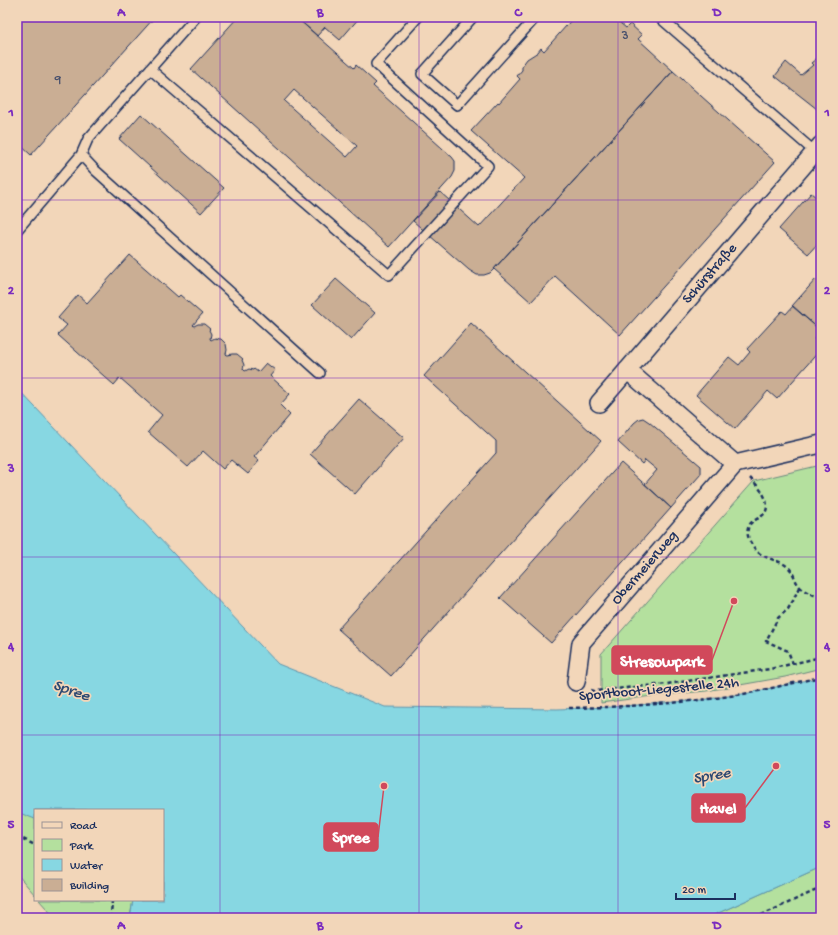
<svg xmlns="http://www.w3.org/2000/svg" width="838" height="935" font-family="'Gochi Hand',sans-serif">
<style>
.green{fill:#b4e09e;stroke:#68887e}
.water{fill:#87d7e2;stroke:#5c94ad}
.building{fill:#caae94;stroke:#1b2f5e;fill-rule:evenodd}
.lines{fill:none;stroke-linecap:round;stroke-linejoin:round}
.service-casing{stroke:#1b2f5e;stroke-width:12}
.minor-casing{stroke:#1b2f5e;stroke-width:20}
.path{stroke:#1b2f5e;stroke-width:2.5;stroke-dasharray:4 3;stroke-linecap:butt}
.service{stroke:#f2d6b9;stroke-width:9}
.minor{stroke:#f2d6b9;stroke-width:17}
.grid{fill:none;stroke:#7b2cbf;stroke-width:1;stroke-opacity:0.55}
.labels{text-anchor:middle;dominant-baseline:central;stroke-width:3.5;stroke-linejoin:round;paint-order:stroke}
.number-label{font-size:13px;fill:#474f6c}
.street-label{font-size:15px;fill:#1b2f5e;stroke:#f2d6b9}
.water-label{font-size:16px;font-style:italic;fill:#2b4872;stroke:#f2d6b9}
.leader{fill:none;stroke:#d1495b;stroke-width:1.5}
.callout-dot{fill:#d1495b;stroke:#f2d6b9;stroke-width:1.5}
.callout{fill:#d1495b;stroke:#d1495b;stroke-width:1.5}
.callout-label{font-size:16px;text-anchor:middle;font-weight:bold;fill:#fff}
.neatline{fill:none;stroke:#7b2cbf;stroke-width:1.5}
.grid-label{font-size:13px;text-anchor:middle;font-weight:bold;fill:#7b2cbf}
</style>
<rect width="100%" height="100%" fill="#f2d6b9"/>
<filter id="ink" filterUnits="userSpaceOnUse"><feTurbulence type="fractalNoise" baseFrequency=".025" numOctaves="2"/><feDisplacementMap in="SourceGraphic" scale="8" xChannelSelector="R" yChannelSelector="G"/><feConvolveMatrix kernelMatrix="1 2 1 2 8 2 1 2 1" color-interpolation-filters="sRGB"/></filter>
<g filter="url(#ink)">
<path class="green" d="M 821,465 L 821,668 L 785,677 L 706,691 L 652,696 L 601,703 L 601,654 L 754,481 Z
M 17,765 L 35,810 L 35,895 L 17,874 Z
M 821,867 L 821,918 L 707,918 Z
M 39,900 L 133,900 L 130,918 L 55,918 Z"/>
<path class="water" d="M 17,388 L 278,664 L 385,707 L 557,709 L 612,707 L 701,700 L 749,693 L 821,677 L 821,867 L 707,918 L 130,918 L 133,900 L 163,900 L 163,810 L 35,810 L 35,819 L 17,812 Z"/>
<path class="building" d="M 17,17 L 155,17 L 31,155 L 17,142 Z
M 238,17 L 296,17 L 354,68 L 356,65 L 376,83 L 373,86 L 452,157 L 455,161 L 455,171 L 452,177 L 389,247 L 191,69 ZM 294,90 L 357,146 L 347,157 L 284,101 Z
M 296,17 L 360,17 L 340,40 L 325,27 L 317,36 Z
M 574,17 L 613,17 L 626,28 L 630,24 L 642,35 L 638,39 L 673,71 L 494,269 L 490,273 L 484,275 L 477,275 L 469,270 L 413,221 L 440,192 L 479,227 L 524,178 L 471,131 L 498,102 L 499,103 L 520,79 L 517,76 L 522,70 L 522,66 L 527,59 L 538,52 L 541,48 L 544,51 Z
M 821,55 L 821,104 L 817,109 L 775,76 L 786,62 L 801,75 L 813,65 L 811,63 Z
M 673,71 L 775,162 L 620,335 L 555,276 L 531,302 L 494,269 Z
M 141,114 L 224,188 L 201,213 L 119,139 Z
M 811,193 L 821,201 L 821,240 L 808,254 L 779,229 Z
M 130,255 L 178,297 L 180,295 L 202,314 L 193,325 L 194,326 L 198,324 L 204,324 L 210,329 L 209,330 L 211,334 L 210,339 L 211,340 L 215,338 L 220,339 L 221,339 L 226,344 L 227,350 L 226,354 L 227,355 L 232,354 L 237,354 L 243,359 L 242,360 L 244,365 L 243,369 L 245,371 L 249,369 L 253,370 L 254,369 L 258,372 L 266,363 L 275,370 L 270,376 L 290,394 L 280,405 L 290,415 L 254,457 L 259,461 L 248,474 L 231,460 L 223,469 L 203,451 L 188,467 L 148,432 L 162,415 L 120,378 L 114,385 L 58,335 L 67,325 L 58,318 L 78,295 L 87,303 Z
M 336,279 L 375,313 L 351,340 L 312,305 Z
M 816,279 L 819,282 L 821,280 L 821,331 L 792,306 Z
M 793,306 L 821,331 L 814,339 L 821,345 L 821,349 L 777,399 L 768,391 L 735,429 L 696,395 L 729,357 L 739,365 L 750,352 L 747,349 L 782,311 L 786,314 Z
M 471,323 L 601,441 L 391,676 L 338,629 L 496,453 L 496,441 L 424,376 Z
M 359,399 L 404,438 L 355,494 L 310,454 Z
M 643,418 L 649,422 L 701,466 L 701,474 L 671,508 L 645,484 L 657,470 L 645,460 L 642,464 L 618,442 L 634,423 L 639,419 Z
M 621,463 L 671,508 L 551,643 L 500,598 Z"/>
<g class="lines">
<g class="service-casing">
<path id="service" d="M 196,17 L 88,139 L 81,155 L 95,170 L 320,373
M 473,17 L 422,74 L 457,105 L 536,17
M 659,17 L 815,152
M 150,69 L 389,275 L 488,166 L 376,64 L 418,17
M 17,230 L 81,155"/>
</g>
<g class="minor-casing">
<path id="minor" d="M 627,370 L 735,464
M 599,403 L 821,145
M 576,682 L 581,643 L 735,464 L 821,444"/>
</g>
<path class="path" d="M 750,478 C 758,486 772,501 765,513 C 762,517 756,519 752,522 C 743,530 749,543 757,551 C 765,560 780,559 789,568 C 794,573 795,581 799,586 C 803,591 815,596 821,597
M 793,664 L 788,651 L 766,641 L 778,618 L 788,609 L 793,601 L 799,587
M 591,690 L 594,691 L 667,684 L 770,669 L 821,657
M 569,708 C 629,707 690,703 749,693 C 773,688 797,682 821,677
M 17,836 L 35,845
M 111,918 L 112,900
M 755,918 L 821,888"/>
<use href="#service" class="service"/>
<use href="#minor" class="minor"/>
</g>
</g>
<path class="grid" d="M 220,17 L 220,918M 419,17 L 419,918M 618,17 L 618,918M 17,200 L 821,200M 17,378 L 821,378M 17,557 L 821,557M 17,735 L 821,735"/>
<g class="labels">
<g class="number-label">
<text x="625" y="36">3</text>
<text x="58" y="80">9</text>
</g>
<g class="street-label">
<text transform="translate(710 274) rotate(-49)">Schürstraße</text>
<text transform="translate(645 568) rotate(-49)">Obermeierweg</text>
<text transform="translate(659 690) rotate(-5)">Sportboot-Liegestelle 24h</text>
</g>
<g class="water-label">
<text transform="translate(71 692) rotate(19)">Spree</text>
<text transform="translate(712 777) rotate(-10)">Spree</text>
</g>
</g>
<path class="leader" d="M734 601L712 660M776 766L745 808M384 786L378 837"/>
<g class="callout-dot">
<circle cx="734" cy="601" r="4"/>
<circle cx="776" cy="766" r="4"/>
<circle cx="384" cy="786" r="4"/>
</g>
<g class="callout">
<rect x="612" y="646" width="100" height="28" rx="4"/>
<rect x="692" y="794" width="53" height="28" rx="4"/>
<rect x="324" y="823" width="54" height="28" rx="4"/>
</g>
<g class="callout-label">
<text x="662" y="666">Stresowpark</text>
<text x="718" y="813">Havel</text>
<text x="351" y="842">Spree</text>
</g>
<rect width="838" height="935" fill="none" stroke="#f2d6b9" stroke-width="44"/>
<rect x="34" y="809" width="130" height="92" fill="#f2d6b9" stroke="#9c9395"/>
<rect x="42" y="822" width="20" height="6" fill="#f2d6b9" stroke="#9c9395"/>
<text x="70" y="829" font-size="12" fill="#1b2f5e">Road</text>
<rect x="42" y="839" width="20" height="12" fill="#b4e09e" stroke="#9c9395"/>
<text x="70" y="849" font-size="12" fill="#1b2f5e">Park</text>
<rect x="42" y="859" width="20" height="12" fill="#87d7e2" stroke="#9c9395"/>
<text x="70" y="869" font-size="12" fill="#1b2f5e">Water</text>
<rect x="42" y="879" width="20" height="12" fill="#caae94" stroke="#9c9395"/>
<text x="70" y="889" font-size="12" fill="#1b2f5e">Building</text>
<path d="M676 893v6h59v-6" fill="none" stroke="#1b2f5e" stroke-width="2"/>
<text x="682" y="893" font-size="12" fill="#1b2f5e" stroke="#f2d6b9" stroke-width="3" paint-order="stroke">20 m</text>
<rect x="22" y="22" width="794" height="891" class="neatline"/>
<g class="grid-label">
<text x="121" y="16">A</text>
<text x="320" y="16">B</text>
<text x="518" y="16">C</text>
<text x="717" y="16">D</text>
<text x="11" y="116">1</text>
<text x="827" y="116">1</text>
<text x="11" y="294">2</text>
<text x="827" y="294">2</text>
<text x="11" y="472">3</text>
<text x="827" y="472">3</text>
<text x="11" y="650">4</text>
<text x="827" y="650">4</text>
<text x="11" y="828">5</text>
<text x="827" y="828">5</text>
<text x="121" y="929">A</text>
<text x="320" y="929">B</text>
<text x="518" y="929">C</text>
<text x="717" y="929">D</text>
</g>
</svg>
